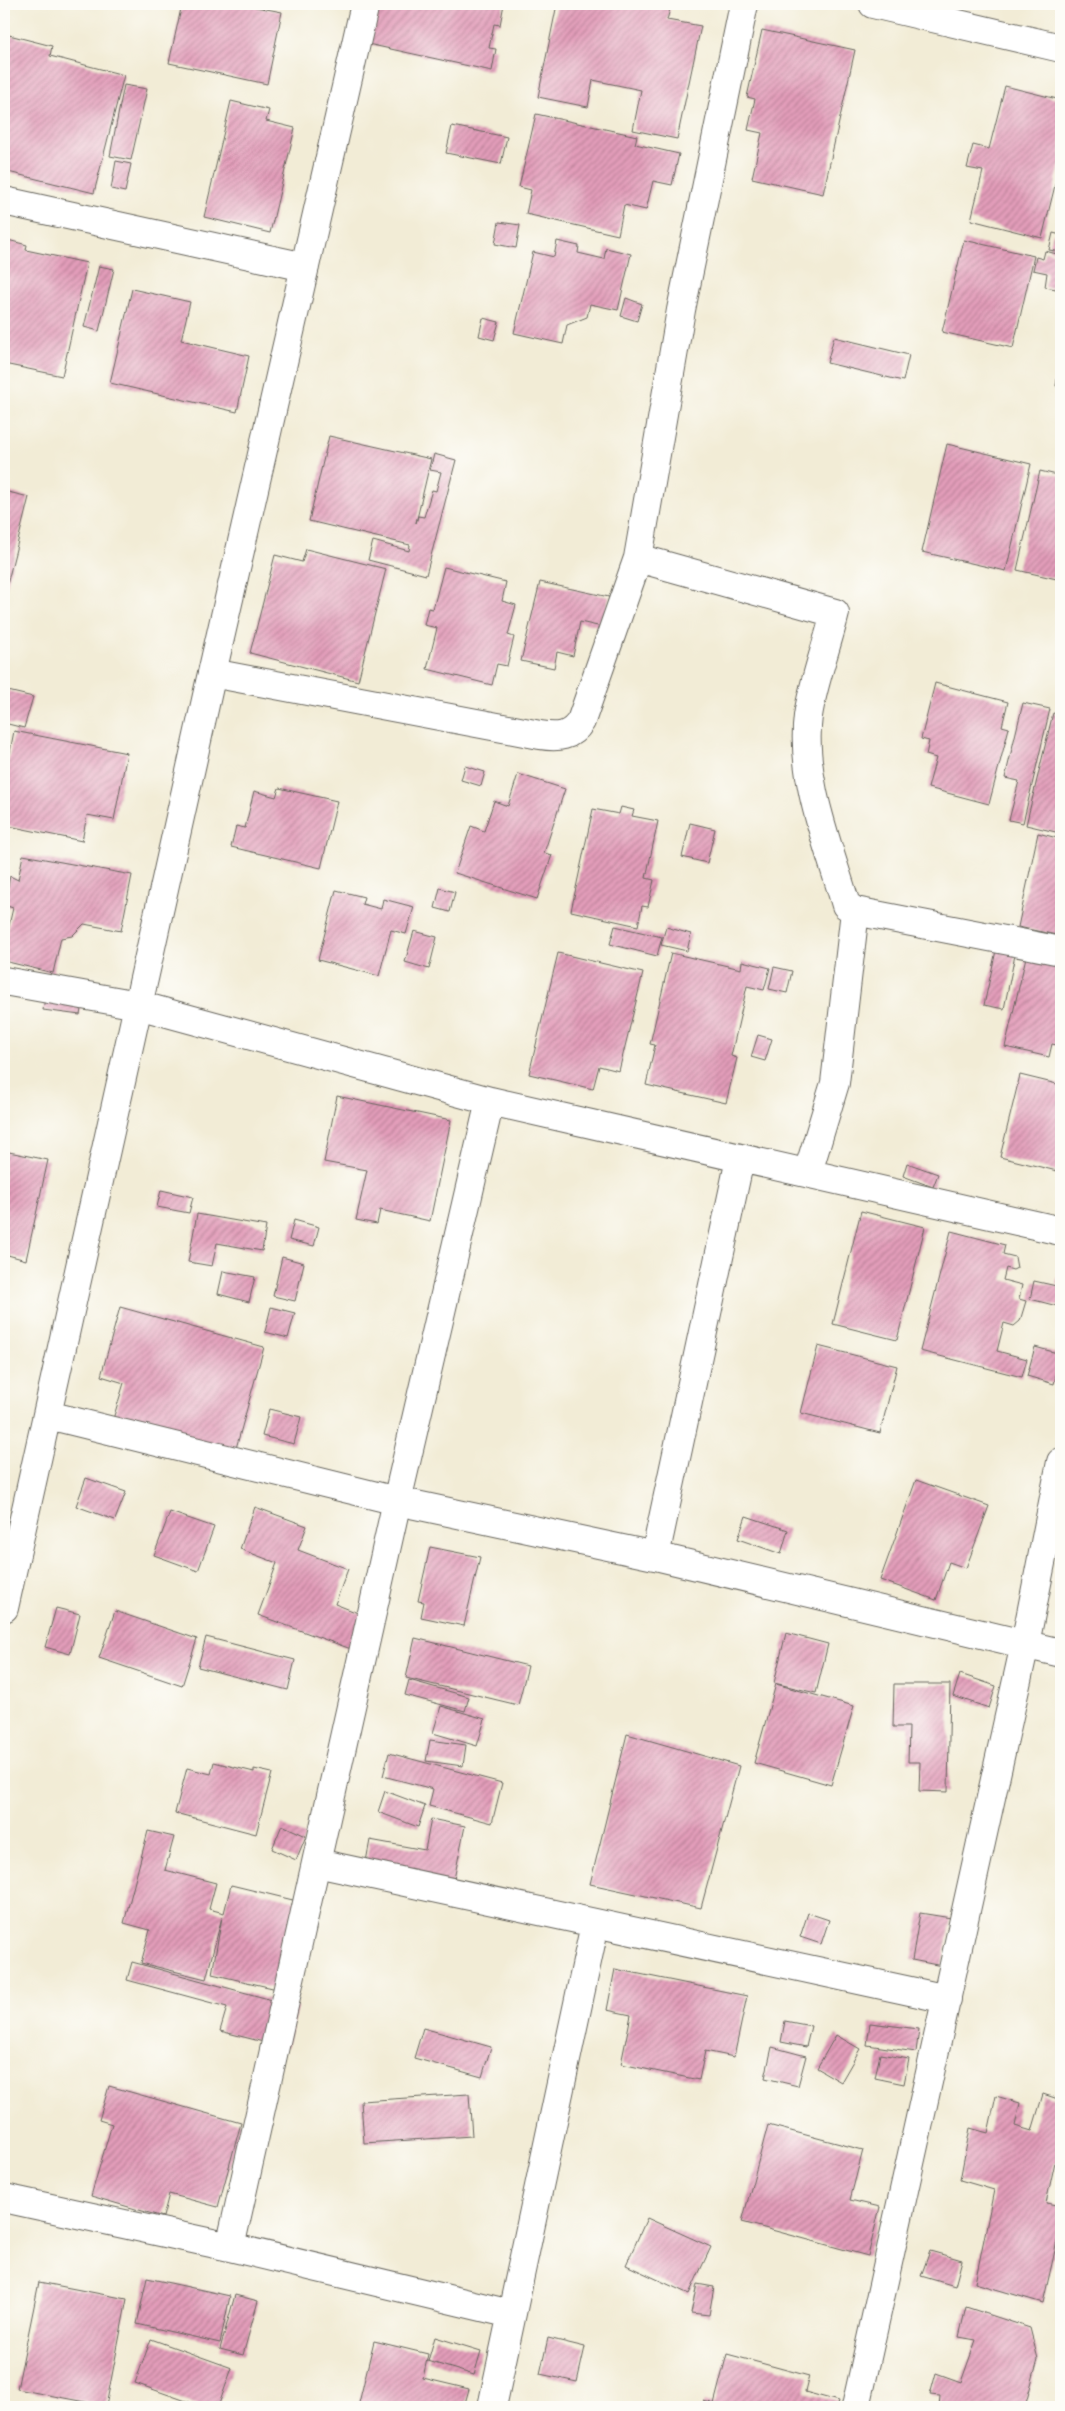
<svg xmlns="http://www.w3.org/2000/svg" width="1065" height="2411" font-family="Dekko,sans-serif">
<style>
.building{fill:url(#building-hatch)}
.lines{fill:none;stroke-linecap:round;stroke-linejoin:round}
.street-casing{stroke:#67655d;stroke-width:30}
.street{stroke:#fff;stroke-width:28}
</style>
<defs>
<pattern id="building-hatch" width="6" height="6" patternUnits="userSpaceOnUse" patternTransform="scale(1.25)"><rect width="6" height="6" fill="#e39dba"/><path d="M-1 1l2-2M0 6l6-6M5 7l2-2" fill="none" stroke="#b77f96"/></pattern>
</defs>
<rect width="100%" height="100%" fill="#fdfcf7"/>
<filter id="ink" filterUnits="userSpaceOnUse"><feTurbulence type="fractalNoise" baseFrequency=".02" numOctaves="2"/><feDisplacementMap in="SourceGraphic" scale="10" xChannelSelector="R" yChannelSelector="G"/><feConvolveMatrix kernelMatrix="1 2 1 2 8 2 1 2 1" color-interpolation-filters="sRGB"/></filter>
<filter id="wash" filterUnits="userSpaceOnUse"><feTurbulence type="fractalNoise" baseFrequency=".0096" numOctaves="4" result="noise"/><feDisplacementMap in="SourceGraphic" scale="20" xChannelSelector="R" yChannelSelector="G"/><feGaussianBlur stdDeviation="1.12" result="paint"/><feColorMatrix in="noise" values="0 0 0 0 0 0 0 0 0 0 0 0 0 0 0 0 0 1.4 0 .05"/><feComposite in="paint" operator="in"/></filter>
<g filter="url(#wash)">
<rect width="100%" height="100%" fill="#f2ecd6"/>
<g id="blocks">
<path class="building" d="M 182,4 L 252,4 L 251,6 L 282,12 L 267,84 L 169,63 Z
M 372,4 L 504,4 L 500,25 L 494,24 L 489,48 L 496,49 L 492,71 L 363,43 Z
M 557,4 L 643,4 L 670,9 L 667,20 L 701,26 L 677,139 L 633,130 L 641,90 L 593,80 L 588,107 L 538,97 Z
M 762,30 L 855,50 L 823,194 L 752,178 L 762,133 L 748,130 L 755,99 L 747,97 Z
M 9,35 L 52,46 L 50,56 L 124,75 L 94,193 L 4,171 L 4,55 Z
M 124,85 L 147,89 L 131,160 L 110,156 Z
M 1005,86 L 1061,100 L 1061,161 L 1042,238 L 971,220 L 983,171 L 967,168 L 973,145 L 989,149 Z
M 231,101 L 269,110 L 266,121 L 295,128 L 270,233 L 204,217 Z
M 536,114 L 637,136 L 635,144 L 679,154 L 672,185 L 653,181 L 646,210 L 624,205 L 618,235 L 526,214 L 531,190 L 519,187 Z
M 452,126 L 507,137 L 501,164 L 446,153 Z
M 116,161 L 131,164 L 125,192 L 111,189 Z
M 499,222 L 520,225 L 516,248 L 495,244 Z
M 1053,233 L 1061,235 L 1061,252 L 1049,250 Z
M 4,239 L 27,245 L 26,250 L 87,263 L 62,376 L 4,364 Z
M 964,240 L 1034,256 L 1013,348 L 942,332 Z
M 557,241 L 579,246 L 578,253 L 604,259 L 606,248 L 631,254 L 618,310 L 590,304 L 587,317 L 567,325 L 563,344 L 514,333 L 533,252 L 554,257 Z
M 1045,251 L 1061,255 L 1061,267 L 1056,289 L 1045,287 L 1047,273 L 1033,270 L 1036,257 L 1043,259 Z
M 99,266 L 114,269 L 99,331 L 84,327 Z
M 132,289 L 190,302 L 181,340 L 249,356 L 237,412 L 110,383 Z
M 626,298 L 642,304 L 637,321 L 621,316 Z
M 483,318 L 499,322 L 494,340 L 479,336 Z
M 834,337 L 909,355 L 903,381 L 827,363 Z
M 1060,360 L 1061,360 L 1061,387 L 1056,386 Z
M 329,436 L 431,459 L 416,523 L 418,516 L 424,517 L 432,490 L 436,491 L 441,472 L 430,470 L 434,454 L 456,460 L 426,575 L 368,560 L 373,541 L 409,551 L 410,545 L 309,521 Z
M 947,444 L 1031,464 L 1006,571 L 922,552 Z
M 1040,471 L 1061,476 L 1061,580 L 1017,570 Z
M 4,491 L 29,497 L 4,597 Z
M 306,549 L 386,569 L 358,681 L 250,653 L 275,555 L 302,562 Z
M 444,567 L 506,582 L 502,601 L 516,605 L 508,635 L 514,637 L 507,666 L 497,664 L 492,685 L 427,669 L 437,628 L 424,625 L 428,608 L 433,609 Z
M 540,582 L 609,597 L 602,627 L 580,622 L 573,656 L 557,652 L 554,668 L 521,661 Z
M 935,683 L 1008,702 L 1002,726 L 1009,728 L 989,804 L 928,788 L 936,758 L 926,755 L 929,741 L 921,739 Z
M 8,691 L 33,697 L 24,728 L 4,723 L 4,705 Z
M 1023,703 L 1050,709 L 1023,823 L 1009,820 L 1019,781 L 1005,778 Z
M 1053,713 L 1061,715 L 1060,833 L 1026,825 Z
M 14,731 L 127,753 L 114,820 L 87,815 L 82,841 L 4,825 L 4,783 Z
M 465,766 L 485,772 L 481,786 L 461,780 Z
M 518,774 L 565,789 L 544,853 L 552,855 L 537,899 L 455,873 L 471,826 L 484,831 L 494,801 L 508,806 Z
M 279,788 L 337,801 L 321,868 L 231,847 L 236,826 L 245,828 L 254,791 L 276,797 Z
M 621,807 L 634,810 L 632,816 L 658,821 L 646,878 L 654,880 L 648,907 L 642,906 L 638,926 L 571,911 L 593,809 L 619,814 Z
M 690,823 L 715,829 L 707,863 L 682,857 Z
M 1038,833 L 1061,839 L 1061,936 L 1018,927 Z
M 23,855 L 132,875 L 121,931 L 84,924 L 72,936 L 61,938 L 53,973 L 4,961 L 4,947 L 13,908 L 4,905 L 10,876 L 18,880 Z
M 440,888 L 455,892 L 450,912 L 435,908 Z
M 336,890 L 364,897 L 362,904 L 381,909 L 383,899 L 414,907 L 406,934 L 391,930 L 379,976 L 318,960 Z
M 615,926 L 662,937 L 657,956 L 610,944 Z
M 666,927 L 691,934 L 687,951 L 661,945 Z
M 414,931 L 437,937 L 429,969 L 405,962 Z
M 997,946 L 1016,950 L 1004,1009 L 984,1005 Z
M 558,953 L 643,973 L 619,1071 L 599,1066 L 593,1089 L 529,1074 Z
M 671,953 L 741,969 L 742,961 L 770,968 L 764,990 L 747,986 L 731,1056 L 737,1058 L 726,1103 L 646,1085 L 655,1045 L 650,1044 Z
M 1026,957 L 1061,966 L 1061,1046 L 1052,1044 L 1049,1057 L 1005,1047 Z
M 774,967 L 792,971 L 787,993 L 769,989 Z
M 46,993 L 83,998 L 80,1015 L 43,1010 Z
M 758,1035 L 772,1039 L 765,1061 L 751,1057 Z
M 1020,1075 L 1061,1085 L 1061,1172 L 1000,1157 Z
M 337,1096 L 451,1120 L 430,1221 L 380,1210 L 377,1224 L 356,1220 L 367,1170 L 324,1162 Z
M 4,1151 L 48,1160 L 26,1260 L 4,1254 Z
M 907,1163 L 938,1174 L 933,1187 L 903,1176 Z
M 161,1190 L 193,1197 L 189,1213 L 157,1207 Z
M 861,1211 L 925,1227 L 897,1340 L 833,1324 Z
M 197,1214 L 266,1226 L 262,1251 L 217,1243 L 212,1266 L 188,1262 Z
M 294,1220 L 319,1227 L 314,1246 L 289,1240 Z
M 951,1231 L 1005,1245 L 1003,1254 L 1015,1257 L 1017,1268 L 1013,1270 L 1006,1268 L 1003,1280 L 1022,1285 L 1019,1299 L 1026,1301 L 1020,1321 L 1014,1326 L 1004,1323 L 997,1351 L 1027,1359 L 1022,1377 L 920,1351 Z
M 282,1257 L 304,1263 L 295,1301 L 273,1296 Z
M 1060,1268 L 1061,1268 L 1061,1284 L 1056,1283 Z
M 223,1271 L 255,1277 L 249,1302 L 218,1294 Z
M 1034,1281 L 1061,1287 L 1061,1307 L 1030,1299 Z
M 120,1307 L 264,1347 L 235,1452 L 113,1419 L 124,1383 L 101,1376 Z
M 271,1307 L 295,1313 L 288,1338 L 265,1332 Z
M 818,1346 L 897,1366 L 880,1433 L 801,1413 Z
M 1035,1347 L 1061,1354 L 1054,1384 L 1027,1376 Z
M 269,1409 L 301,1417 L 294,1444 L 262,1436 Z
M 86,1478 L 126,1492 L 115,1520 L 76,1506 Z
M 916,1480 L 989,1506 L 966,1568 L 949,1562 L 936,1600 L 880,1580 Z
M 255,1507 L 307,1526 L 298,1550 L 348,1569 L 335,1604 L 363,1615 L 351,1649 L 258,1615 L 277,1563 L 240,1549 Z
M 170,1512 L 214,1527 L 198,1571 L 154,1555 Z
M 746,1516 L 788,1530 L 781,1554 L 738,1539 Z
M 430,1547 L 480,1557 L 464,1626 L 421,1617 L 424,1602 L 418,1601 Z
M 56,1608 L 80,1614 L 70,1654 L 45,1647 Z
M 115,1611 L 197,1639 L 182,1686 L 99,1658 Z
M 786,1633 L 828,1644 L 816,1693 L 774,1683 Z
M 206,1637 L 295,1660 L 288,1690 L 198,1667 Z
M 415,1638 L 528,1666 L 518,1705 L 406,1678 Z
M 960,1674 L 996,1686 L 989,1708 L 953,1696 Z
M 409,1680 L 469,1697 L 465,1711 L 405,1695 Z
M 776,1684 L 854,1706 L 831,1785 L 754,1763 Z
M 894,1684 L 950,1684 L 948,1792 L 919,1791 L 920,1762 L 908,1762 L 909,1727 L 893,1727 Z
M 441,1706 L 485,1719 L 477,1746 L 433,1733 Z
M 627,1734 L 739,1766 L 701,1908 L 590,1884 Z
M 430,1740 L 466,1745 L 463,1766 L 426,1761 Z
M 389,1753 L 502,1783 L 492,1823 L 429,1806 L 433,1789 L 383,1776 Z
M 214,1762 L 254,1772 L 254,1769 L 272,1773 L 256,1834 L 175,1813 L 187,1768 L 211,1774 Z
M 385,1791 L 425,1806 L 418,1827 L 378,1812 Z
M 431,1819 L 465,1826 L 453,1884 L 365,1867 L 370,1840 L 425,1850 Z
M 282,1825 L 306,1836 L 296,1860 L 272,1849 Z
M 148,1831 L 174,1837 L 165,1870 L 216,1883 L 209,1909 L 224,1913 L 231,1885 L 297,1901 L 277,1989 L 212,1974 L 222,1917 L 206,1979 L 141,1963 L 150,1930 L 124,1923 Z
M 808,1913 L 829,1920 L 821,1944 L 800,1937 Z
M 920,1913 L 951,1918 L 942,1966 L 912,1960 Z
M 132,1962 L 298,2007 L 287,2048 L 220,2031 L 227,2007 L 127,1980 Z
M 615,1969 L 747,1996 L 734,2057 L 705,2051 L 699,2080 L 621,2064 L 631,2015 L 607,2010 Z
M 785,2021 L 811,2026 L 806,2047 L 781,2042 Z
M 870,2023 L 919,2029 L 916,2052 L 867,2045 Z
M 423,2028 L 491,2047 L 482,2077 L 414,2058 Z
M 836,2035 L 860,2049 L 841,2082 L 817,2068 Z
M 772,2047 L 806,2056 L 798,2086 L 765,2078 Z
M 880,2054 L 909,2059 L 904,2084 L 875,2078 Z
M 109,2086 L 241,2123 L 218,2207 L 169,2194 L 163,2217 L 91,2196 L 112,2124 L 99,2120 Z
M 469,2094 L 472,2136 L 364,2143 L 361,2101 Z
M 1043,2094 L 1061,2100 L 1061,2163 L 1055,2162 L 1046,2203 L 1061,2206 L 1061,2224 L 1043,2303 L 975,2283 L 994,2190 L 960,2180 L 970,2128 L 988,2133 L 996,2096 L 1020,2103 L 1015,2126 L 1032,2131 Z
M 768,2125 L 863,2150 L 850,2200 L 880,2207 L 868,2256 L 742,2222 Z
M 647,2218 L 711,2247 L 689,2294 L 626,2265 Z
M 930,2251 L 962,2260 L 955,2286 L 921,2276 Z
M 147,2278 L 230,2296 L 220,2343 L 137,2324 Z
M 39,2282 L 127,2299 L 106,2406 L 17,2389 Z
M 697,2284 L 714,2287 L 709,2315 L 691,2313 Z
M 235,2295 L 258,2301 L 243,2355 L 220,2349 Z
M 966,2307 L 1030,2328 L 1038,2359 L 1025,2407 L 939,2407 L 940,2396 L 930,2395 L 936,2373 L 961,2382 L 976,2340 L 959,2337 Z
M 435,2337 L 481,2351 L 474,2375 L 428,2361 Z
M 548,2338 L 585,2347 L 577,2382 L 540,2374 Z
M 151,2339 L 232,2368 L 218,2407 L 203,2407 L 135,2383 Z
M 374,2341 L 428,2354 L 423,2378 L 469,2389 L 464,2407 L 358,2407 Z
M 727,2354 L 809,2376 L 805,2392 L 838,2401 L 836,2407 L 702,2407 L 704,2401 L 714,2404 Z"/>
</g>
</g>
<g filter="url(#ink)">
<use href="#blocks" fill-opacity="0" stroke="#67655d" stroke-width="1"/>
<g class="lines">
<g class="street-casing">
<path id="street" d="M 873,4 L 1061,48
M 4,201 L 305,267
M 638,558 L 835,613 C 827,646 813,683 808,716 C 800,777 829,847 846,905 L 855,911 L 835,1083 L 808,1172
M 212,673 L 540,735 C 558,738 571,737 581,721 L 638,558 L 681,310 L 744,4
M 855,911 L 1061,951
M 4,981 L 138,1005 L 490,1101 L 1061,1231
M 48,1415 L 397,1501 L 655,1556 L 1061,1653
M 655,1556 L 740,1159
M 4,1608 L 212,673 L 365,4
M 317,1863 L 947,1999
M 4,2198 L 230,2247 L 511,2314
M 230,2247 L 397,1501 L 490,1101
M 492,2407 L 595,1924
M 856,2407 L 1025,1644 L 1061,1462"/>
</g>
<use href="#street" class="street"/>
</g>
</g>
<rect width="1065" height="2411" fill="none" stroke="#fdfcf7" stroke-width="20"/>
</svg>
